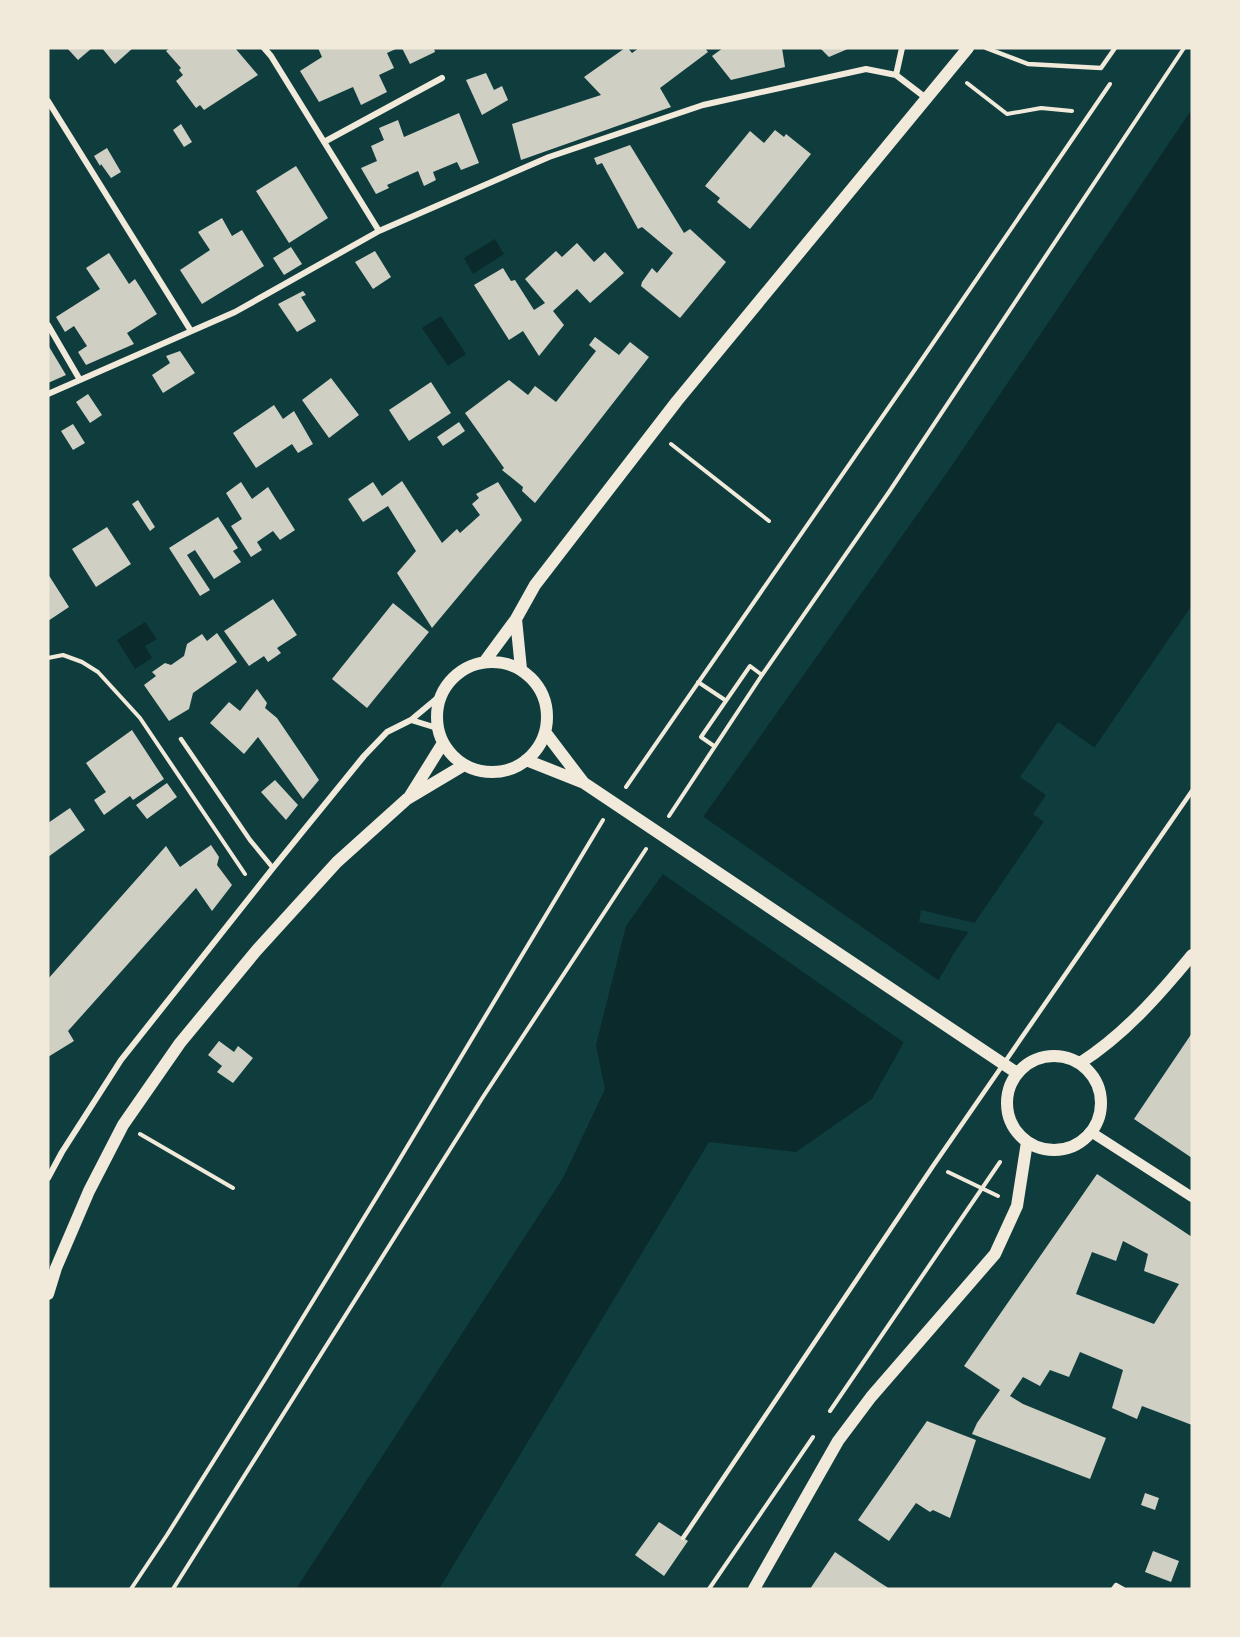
<svg xmlns="http://www.w3.org/2000/svg" width="1240" height="1637" font-family="'Work Sans',sans-serif">
<style>
.water{fill:#0a2a2b}
.pier{fill:#0f3d3e}
.building{fill:#cfcfc3;fill-rule:evenodd}
.lines{fill:none;stroke-linecap:round;stroke-linejoin:round}
.path{stroke:#f1e9da;stroke-width:4}
.service{stroke:#f1e9da;stroke-width:4.5}
.minor{stroke:#f1e9da;stroke-width:6}
.tertiary{stroke:#f1e9da;stroke-width:10}
.secondary{stroke:#f1e9da;stroke-width:12}
</style>
<rect width="100%" height="100%" fill="#0f3d3e"/>
<path class="water" d="M 1192,109 L 1192,605 L 954,953 L 872,1099 L 796,1152 L 709,1142 L 439,1589 L 296,1589 L 563,1178 L 605,1089 L 596,1045 L 626,926 L 953,464 Z
M 495,239 L 504,254 L 473,274 L 464,258 Z
M 441,316 L 466,354 L 448,366 L 422,328 Z
M 145,622 L 157,639 L 145,646 L 152,658 L 135,669 L 117,640 Z"/>
<path class="pier" d="M 1058,722 L 1095,748 L 1044,822 L 1033,814 L 1046,795 L 1020,777 Z
M 701,815 L 941,982 L 906,1044 L 660,872 Z
M 921,910 L 975,923 L 969,932 L 919,922 Z"/>
<path class="building" d="M 67,48 L 92,48 L 78,60 Z
M 102,48 L 133,48 L 115,64 Z
M 170,48 L 235,48 L 258,75 L 204,110 L 200,105 L 196,108 L 176,81 L 183,75 L 179,70 L 181,68 L 166,51 Z
M 318,48 L 398,48 L 387,53 L 394,68 L 379,75 L 387,92 L 361,105 L 353,87 L 319,102 L 300,71 L 322,57 Z
M 402,48 L 434,48 L 435,52 L 410,64 Z
M 625,48 L 628,48 L 632,53 L 639,48 L 705,48 L 708,52 L 660,88 L 671,107 L 521,160 L 512,124 L 601,95 L 584,77 Z
M 723,48 L 782,48 L 785,67 L 731,80 L 712,56 Z
M 820,48 L 850,48 L 829,57 Z
M 486,73 L 494,90 L 502,86 L 508,100 L 482,115 L 466,80 Z
M 459,113 L 479,163 L 461,170 L 457,162 L 433,172 L 436,180 L 424,186 L 418,171 L 387,185 L 389,188 L 376,194 L 361,168 L 377,161 L 371,146 L 384,140 L 379,128 L 398,120 L 404,137 Z
M 181,124 L 192,142 L 184,147 L 173,130 Z
M 775,130 L 784,137 L 786,134 L 811,154 L 750,229 L 717,202 L 720,198 L 705,186 L 750,131 L 764,143 Z
M 630,145 L 684,233 L 690,229 L 726,262 L 680,318 L 641,286 L 642,282 L 652,268 L 657,273 L 673,253 L 642,227 L 638,229 L 602,163 L 597,165 L 594,158 Z
M 107,148 L 121,172 L 111,178 L 101,164 L 100,166 L 94,156 Z
M 296,166 L 328,218 L 289,243 L 256,191 Z
M 222,218 L 232,236 L 242,230 L 264,266 L 202,304 L 180,270 L 210,250 L 198,232 Z
M 577,243 L 594,262 L 605,252 L 624,273 L 590,303 L 577,289 L 553,311 L 564,325 L 539,356 L 523,331 L 509,340 L 474,285 L 503,268 L 511,281 L 515,280 L 534,310 L 545,303 L 525,279 L 556,251 L 562,257 Z
M 291,247 L 302,264 L 284,275 L 273,258 Z
M 375,251 L 391,277 L 373,289 L 355,262 Z
M 109,253 L 129,284 L 135,279 L 157,314 L 127,333 L 134,344 L 86,365 L 78,352 L 87,346 L 74,326 L 65,332 L 56,317 L 100,289 L 86,268 Z
M 303,291 L 306,295 L 301,297 L 316,321 L 297,332 L 278,304 Z
M 595,337 L 619,355 L 630,342 L 649,357 L 535,503 L 522,491 L 523,487 L 502,470 L 504,468 L 465,413 L 509,380 L 528,395 L 535,386 L 556,402 L 596,351 L 589,345 Z
M 48,345 L 66,375 L 48,383 Z
M 180,351 L 195,373 L 163,393 L 152,375 L 170,363 L 166,356 Z
M 331,378 L 359,415 L 329,438 L 302,400 Z
M 431,382 L 451,413 L 409,441 L 389,410 Z
M 88,394 L 102,415 L 90,423 L 76,402 Z
M 274,405 L 283,419 L 294,411 L 313,444 L 298,453 L 292,444 L 256,468 L 233,433 Z
M 459,422 L 465,431 L 443,446 L 437,437 Z
M 73,424 L 85,443 L 73,450 L 61,431 Z
M 402,481 L 442,543 L 457,529 L 460,533 L 480,515 L 472,504 L 479,498 L 476,494 L 498,482 L 522,520 L 432,628 L 397,573 L 416,551 L 388,506 L 363,522 L 348,499 L 373,482 L 382,496 Z
M 241,482 L 252,499 L 268,487 L 295,530 L 280,540 L 273,531 L 257,542 L 262,550 L 251,557 L 231,526 L 242,519 L 226,493 Z
M 138,500 L 155,527 L 150,531 L 132,504 Z
M 218,517 L 238,548 L 233,551 L 241,562 L 214,579 L 195,550 L 187,555 L 210,590 L 200,596 L 169,548 Z
M 107,527 L 131,564 L 96,587 L 72,549 Z
M 48,574 L 69,607 L 48,621 Z
M 273,599 L 297,635 L 277,648 L 281,653 L 268,662 L 264,656 L 249,666 L 224,631 Z
M 393,603 L 429,632 L 367,708 L 332,679 Z
M 217,633 L 237,662 L 193,693 L 189,709 L 169,721 L 144,685 L 156,676 L 152,672 L 165,663 L 171,665 L 184,656 L 187,644 L 202,634 L 207,641 Z
M 257,689 L 267,703 L 265,708 L 277,718 L 319,780 L 303,799 L 258,737 L 244,754 L 210,723 L 229,702 L 240,711 Z
M 132,730 L 164,779 L 133,800 L 130,796 L 104,815 L 94,800 L 106,792 L 86,763 Z
M 275,780 L 298,805 L 286,820 L 261,792 Z
M 167,783 L 177,797 L 147,819 L 136,805 Z
M 70,808 L 85,830 L 48,857 L 48,823 Z
M 211,845 L 219,857 L 217,865 L 232,885 L 212,911 L 196,888 L 68,1031 L 74,1041 L 48,1057 L 48,979 L 166,846 L 180,867 Z
M 1192,1033 L 1191,1132 L 1192,1158 L 1134,1119 Z
M 219,1041 L 234,1052 L 238,1046 L 253,1058 L 233,1083 L 217,1072 L 222,1066 L 208,1055 Z
M 1097,1174 L 1192,1237 L 1192,1425 L 1142,1406 L 1137,1419 L 1112,1408 L 1123,1370 L 1080,1352 L 1069,1377 L 1050,1370 L 1040,1386 L 1023,1377 L 1010,1396 L 1023,1404 L 1106,1438 L 1090,1479 L 972,1434 L 977,1423 L 1000,1390 L 964,1366 ZM 1123,1241 L 1148,1254 L 1144,1271 L 1179,1284 L 1154,1324 L 1076,1294 L 1092,1252 L 1116,1261 Z
M 927,1421 L 976,1440 L 950,1518 L 933,1510 L 930,1512 L 916,1503 L 889,1541 L 858,1520 Z
M 1145,1493 L 1159,1498 L 1155,1510 L 1141,1505 Z
M 659,1522 L 688,1541 L 664,1576 L 635,1555 Z
M 1153,1551 L 1179,1561 L 1171,1582 L 1145,1572 Z
M 835,1552 L 879,1582 L 890,1589 L 810,1589 Z"/>
<g class="lines">
<path class="path" d="M 967,83 L 1007,114 L 1041,108 L 1072,111
M 671,444 L 769,521
M 48,658 L 63,655 L 82,662 L 98,672 L 140,718 L 245,874
M 698,682 L 725,700
M 714,746 L 701,737 L 750,666 L 762,675
M 626,787 L 916,368 L 1110,84
M 669,816 L 762,675 L 889,492 L 1184,48
M 140,1134 L 233,1188
M 948,1172 L 998,1196
M 830,1411 L 1000,1162
M 131,1589 L 167,1535 L 267,1376 L 392,1172 L 603,820
M 173,1589 L 483,1097 L 646,849
M 709,1589 L 813,1437"/>
<path class="service" d="M 986,48 L 1028,64 L 1101,68 L 1115,48
M 181,739 L 250,840 L 273,868
M 683,1538 L 933,1166 L 1192,791
M 1113,1589 L 1116,1585 L 1123,1589"/>
<path class="minor" d="M 264,48 L 271,56 L 379,231
M 896,75 L 902,48
M 48,101 L 191,331
M 324,142 L 442,78
M 48,325 L 80,380
M 48,394 L 235,312 L 379,231 L 549,157 L 703,105 L 866,69 L 896,75 L 926,98
M 411,720 L 437,728
M 48,1178 L 62,1152 L 121,1060 L 273,868 L 364,756 L 387,732 L 411,720 L 441,695"/>
<path class="tertiary" d="M 1091,1132 L 1192,1197"/>
<path class="secondary" d="M 516,619 L 521,669
M 485,661 L 516,619 L 535,585 L 677,401 L 968,48
M437 717a55 55 0 1 1 110 0a55 55 0 1 1-110 0Z
M 545,732 L 583,782
M 526,760 L 584,783 L 1017,1073
M 410,796 L 443,743
M1007 1103a47 47 0 1 1 94 0a47 47 0 1 1-94 0Z
M 1080,1063 C 1124,1035 1159,995 1192,955
M 48,1294 L 56,1268 L 89,1191 L 123,1125 L 180,1043 L 256,951 L 337,862 L 407,799 L 464,765
M 754,1589 L 838,1441 L 871,1397 L 995,1254 L 1017,1206 L 1027,1142"/>
</g>
<rect width="1240" height="1637" fill="none" stroke="#f1e9da" stroke-width="99"/>
</svg>
